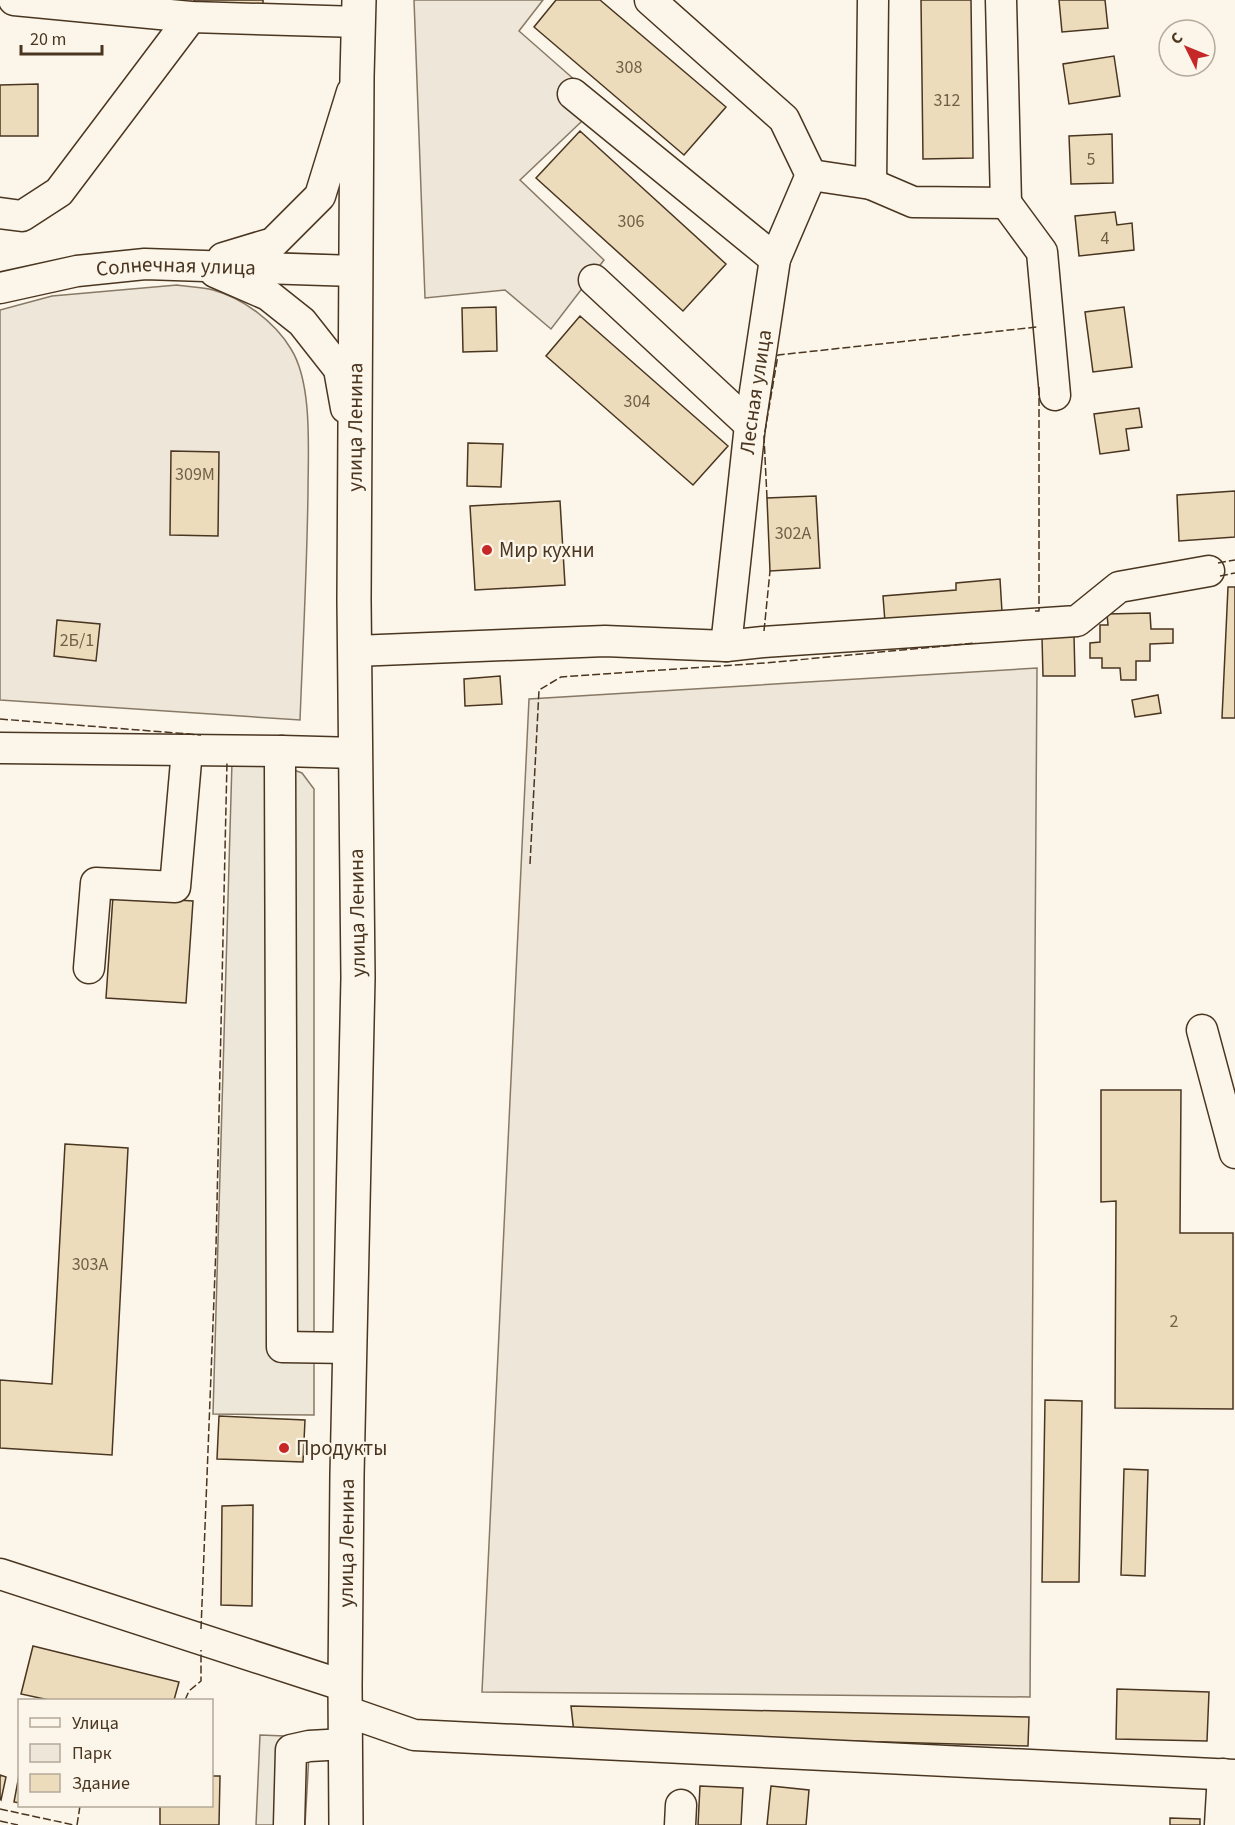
<svg xmlns="http://www.w3.org/2000/svg" width="1235" height="1825" font-family="'Source Sans 3',sans-serif">
<style>
.green{fill:#ede6d9;stroke:#887966;stroke-width:1.5}
.parking{fill:#ede7d9;stroke:#887966;stroke-width:1.5}
.building{fill:#ecdcbc;stroke:#4a3520;stroke-width:1.5}
.lines{fill:none;stroke-linecap:round;stroke-linejoin:round}
.minor-casing{stroke:#4a3520;stroke-width:33}
.major-casing{stroke:#4a3520;stroke-width:36}
.minor{stroke:#fbf6e9;stroke-width:30}
.major{stroke:#fbf6e9;stroke-width:33}
.fence{stroke:#4a3520;stroke-width:1.5;stroke-dasharray:8 3;stroke-linecap:butt}
.poi-dot{fill:#c62828;stroke:#fbf6e9;stroke-width:2}
.labels{text-anchor:middle;dominant-baseline:central;stroke-width:4.5;stroke-linejoin:round;paint-order:stroke}
.number-label{font-size:18px;fill:#725f47}
.street-label{font-size:21px;fill:#4a3520;stroke:#fbf6e9}
.poi-label{font-size:21px;fill:#4a3520;stroke:#fbf6e9;text-anchor:start}
</style>
<rect width="100%" height="100%" fill="#fbf6e9"/>
<path class="green" d="M 414,0 L 543,0 L 519,31 L 601,103 L 520,180 L 604,260 L 551,329 L 505,290 L 425,298 Z
M 177,285 C 188,287 201,287 213,290 C 243,298 275,322 291,349 C 313,384 308,452 308,492 C 307,568 303,644 300,720 L 0,700 L 0,310 L 52,296 Z
M 1037,668 L 1030,1697 L 482,1692 L 529,699 Z"/>
<path class="parking" d="M 232,762 L 280,765 L 302,773 L 314,789 L 314,1415 L 213,1414 Z
M 260,1735 L 310,1737 L 305,1825 L 256,1825 Z"/>
<path class="building" d="M 194,0 L 263,0 L 263,4 L 194,3 Z
M 556,0 L 600,0 L 726,107 L 684,155 L 534,27 Z
M 921,0 L 971,0 L 973,158 L 923,159 Z
M 1059,0 L 1105,0 L 1108,28 L 1062,32 Z
M 1114,56 L 1120,96 L 1069,104 L 1063,64 Z
M 38,84 L 38,136 L 0,136 L 0,85 Z
M 580,131 L 726,264 L 683,311 L 536,178 Z
M 1112,134 L 1113,183 L 1071,184 L 1069,136 Z
M 1115,212 L 1117,225 L 1132,223 L 1134,250 L 1079,256 L 1075,216 Z
M 496,307 L 497,351 L 463,352 L 462,308 Z
M 1124,307 L 1132,367 L 1093,372 L 1085,312 Z
M 580,316 L 728,446 L 693,485 L 546,356 Z
M 1139,408 L 1142,427 L 1126,429 L 1129,450 L 1100,454 L 1094,414 Z
M 468,443 L 503,444 L 501,487 L 467,486 Z
M 171,451 L 219,452 L 218,536 L 170,535 Z
M 1235,491 L 1235,537 L 1179,541 L 1177,495 Z
M 816,496 L 820,568 L 770,571 L 767,498 Z
M 560,501 L 565,585 L 475,590 L 470,506 Z
M 1000,579 L 1002,612 L 885,622 L 883,596 L 956,590 L 956,583 Z
M 1228,587 L 1235,587 L 1235,718 L 1222,718 Z
M 1150,613 L 1151,629 L 1173,629 L 1173,643 L 1150,644 L 1150,661 L 1136,661 L 1136,680 L 1121,680 L 1120,668 L 1102,668 L 1102,658 L 1090,658 L 1090,643 L 1100,642 L 1100,625 L 1108,625 L 1107,614 Z
M 57,620 L 100,624 L 96,661 L 54,656 Z
M 1074,636 L 1075,676 L 1043,676 L 1042,637 Z
M 500,676 L 502,704 L 465,706 L 464,679 Z
M 1158,695 L 1161,713 L 1135,717 L 1132,700 Z
M 113,896 L 193,901 L 186,1003 L 106,998 Z
M 1101,1090 L 1181,1090 L 1180,1233 L 1233,1233 L 1233,1409 L 1115,1408 L 1116,1201 L 1101,1202 Z
M 65,1144 L 128,1148 L 112,1455 L 0,1448 L 0,1380 L 52,1384 Z
M 1045,1400 L 1082,1401 L 1079,1582 L 1042,1582 Z
M 219,1416 L 305,1420 L 303,1462 L 217,1459 Z
M 1124,1469 L 1148,1470 L 1145,1576 L 1121,1575 Z
M 253,1505 L 252,1606 L 221,1605 L 222,1506 Z
M 33,1646 L 179,1682 L 174,1700 L 49,1700 L 21,1694 Z
M 1117,1689 L 1209,1692 L 1207,1741 L 1116,1739 Z
M 571,1706 L 1029,1717 L 1028,1746 L 574,1733 Z
M 20,1770 L 20,1803 L 14,1802 Z
M 0,1775 L 6,1777 L 1,1800 L 0,1799 Z
M 212,1776 L 220,1776 L 219,1825 L 160,1825 L 160,1806 L 212,1806 Z
M 700,1786 L 743,1788 L 741,1825 L 698,1825 Z
M 771,1786 L 809,1790 L 806,1825 L 767,1825 Z
M 1170,1818 L 1200,1819 L 1200,1825 L 1170,1825 Z"/>
<g class="lines">
<g class="minor-casing">
<g id="minor">
<path d="M 14,0 L 191,17 L 359,22"/>
<path d="M 650,0 L 784,119 L 811,175"/>
<path d="M 1001,0 L 1006,203"/>
<path d="M 573,94 L 775,259"/>
<path d="M 811,175 L 871,184 L 913,202 L 1006,203"/>
<path d="M 871,184 L 873,0"/>
<path d="M 1006,203 L 1042,252 L 1055,395"/>
<path d="M 0,213 L 22,216 L 59,192 L 191,17"/>
<path d="M 223,258 L 273,243 L 320,196 L 352,92"/>
<path d="M 215,272 L 268,295 L 302,322 L 339,369 L 346,408"/>
<path d="M 594,280 L 750,425"/>
<path id="s1" d="M 0,288 L 77,271 L 145,264 L 355,271"/>
<path d="M 726,646 L 763,642 L 1077,621 L 1119,587 L 1209,571"/>
<path id="s2" d="M 355,651 L 605,641 L 726,646 L 750,425 L 775,259 L 811,175"/>
<path d="M 0,748 L 282,751 L 356,753"/>
<path d="M 282,751 L 280,765 L 282,1347 L 350,1348"/>
<path d="M 89,968 L 96,883 L 175,887 L 187,750"/>
<path d="M 1202,1030 L 1235,1153"/>
<path d="M 0,1574 L 345,1686"/>
<path d="M 345,1711 L 414,1735 L 1235,1775"/>
<path d="M 289,1825 L 291,1750 L 309,1746 L 345,1744"/>
<path d="M 680,1825 L 681,1805"/>
<path d="M 1220,1825 L 1223,1774"/>
</g>
</g>
<g class="major-casing">
<g id="major">
<path id="s3" d="M 346,1825 L 345,1686 L 347,1475 L 358,978 L 354,600 L 357,77 L 359,0"/>
</g>
</g>
<use href="#minor" class="minor"/>
<use href="#major" class="major"/>
<path class="fence" d="M 767,498 L 764,437 L 778,355 L 1037,327
M 1218,563 L 1235,560
M 1220,576 L 1235,573
M 1035,611 L 1039,611 L 1039,384
M 764,631 L 770,571
M 0,719 L 201,735
M 530,864 L 539,690 L 561,677 L 765,663 L 976,643
M 201,1629 L 216,1247 L 227,762
M 185,1700 L 189,1691 L 201,1681 L 201,1650
M 0,1809 L 74,1825
M 0,1821 L 18,1825
M 77,1825 L 80,1806"/>
</g>
<g class="poi-dot">
<circle cx="487" cy="550" r="6"/>
<circle cx="284" cy="1448" r="6"/>
</g>
<g class="labels">
<g class="number-label">
<text x="629" y="67">308</text>
<text x="947" y="100">312</text>
<text x="1091" y="159">5</text>
<text x="631" y="221">306</text>
<text x="1105" y="238">4</text>
<text x="637" y="401">304</text>
<text x="195" y="474">309М</text>
<text x="793" y="533">302А</text>
<text x="77" y="640">2Б/1</text>
<text x="90" y="1264">303А</text>
<text x="1174" y="1321">2</text>
</g>
<g class="street-label">
<text stroke="none"><textPath href="#s1" startOffset="178">Солнечная улица</textPath></text>
<text stroke="none"><textPath href="#s2" startOffset="627">Лесная улица</textPath></text>
<text stroke="none"><textPath href="#s3" startOffset="1398">улица Ленина</textPath></text>
<text transform="translate(357 913) rotate(-91)">улица Ленина</text>
<text stroke="none"><textPath href="#s3" startOffset="282">улица Ленина</textPath></text>
</g>
<g class="poi-label">
<text x="499" y="550">Мир кухни</text>
<text x="296" y="1448">Продукты</text>
</g>
</g>
<rect x="18" y="1699" width="195" height="108" fill="#fbf6e9" stroke="#b4a999" stroke-width="1.5"/>
<rect x="30" y="1718" width="30" height="9" fill="#fbf6e9" stroke="#b4a999" stroke-width="1.5"/>
<text x="72" y="1729" font-size="18" fill="#4a3520">Улица</text>
<rect x="30" y="1744" width="30" height="18" fill="#ede6d9" stroke="#b4a999" stroke-width="1.5"/>
<text x="72" y="1759" font-size="18" fill="#4a3520">Парк</text>
<rect x="30" y="1774" width="30" height="18" fill="#ecdcbc" stroke="#b4a999" stroke-width="1.5"/>
<text x="72" y="1789" font-size="18" fill="#4a3520">Здание</text>
<g transform="translate(1187 48) rotate(313)"><circle r="28" fill="#fbf6e9" stroke="#b4a999" stroke-width="1.5"/>
<path d="M0-4.5L10 22L0 15L-10 22Z" fill="#c62828"/>
<text y="-9" font-size="16" font-weight="bold" text-anchor="middle" fill="#4a3520">С</text>
</g>
<path d="M21 45v9h81v-9" fill="none" stroke="#4a3520" stroke-width="3"/>
<text x="30" y="45" font-size="18" fill="#4a3520" stroke="#fbf6e9" stroke-width="4.5" paint-order="stroke">20 m</text>
</svg>
